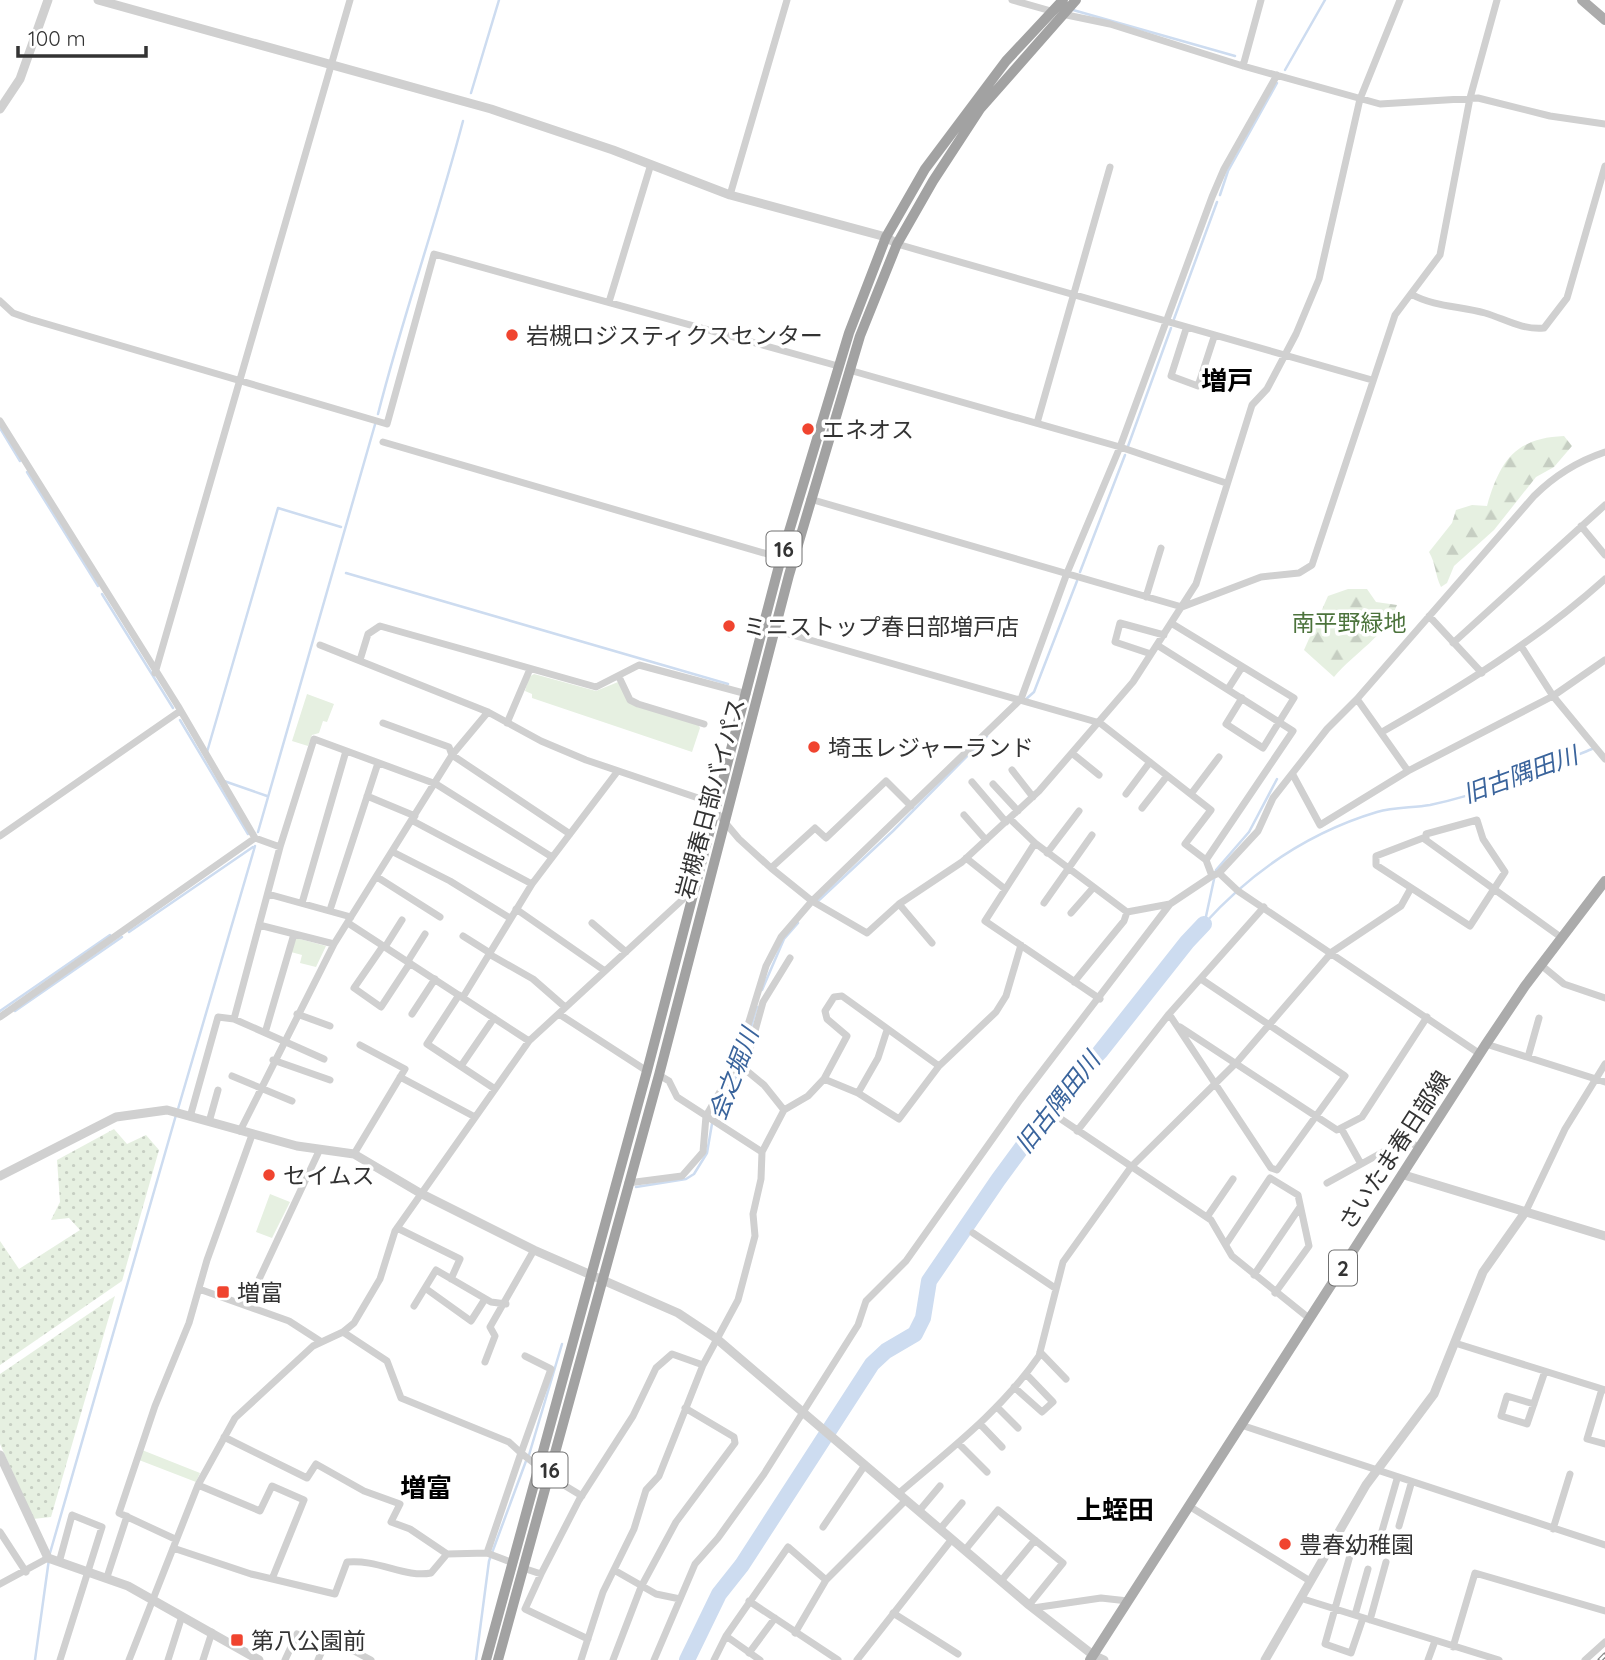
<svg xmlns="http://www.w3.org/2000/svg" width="1605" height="1660" font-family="Quicksand,'Noto Sans JP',sans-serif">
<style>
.grass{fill:url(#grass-dots)}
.forest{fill:url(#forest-firs)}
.park{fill:#e6f0e1}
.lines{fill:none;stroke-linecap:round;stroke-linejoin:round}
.stream{stroke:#cddcf0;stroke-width:2.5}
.river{stroke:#cddcf0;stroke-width:16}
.minor{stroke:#d0d0d0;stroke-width:7}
.tertiary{stroke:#d0d0d0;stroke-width:9}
.primary{stroke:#ababab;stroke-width:10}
.trunk{stroke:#a2a2a2;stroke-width:10}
.rail-casing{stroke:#888;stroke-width:5}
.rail{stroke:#fff;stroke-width:2.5;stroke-dasharray:8;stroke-linecap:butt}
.poi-dot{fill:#f0442f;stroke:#fff;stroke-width:2.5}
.labels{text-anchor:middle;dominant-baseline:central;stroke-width:7;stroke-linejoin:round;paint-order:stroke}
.shield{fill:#fff;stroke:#707070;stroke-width:2}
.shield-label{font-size:21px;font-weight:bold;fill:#333}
.poi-label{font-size:23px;fill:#333;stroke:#fff;text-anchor:start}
.park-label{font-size:23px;fill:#4c733c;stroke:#fff}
.street-label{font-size:23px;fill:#333;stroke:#fff}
.water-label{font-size:24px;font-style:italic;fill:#3a649c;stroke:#fff}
.quarter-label{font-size:26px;font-weight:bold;fill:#000;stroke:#fff}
</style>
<defs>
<pattern id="grass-dots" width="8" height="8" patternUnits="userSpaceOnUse" patternTransform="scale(1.75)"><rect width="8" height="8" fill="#e6f0e1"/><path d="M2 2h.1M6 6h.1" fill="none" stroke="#c6cec2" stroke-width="1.8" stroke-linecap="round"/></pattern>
<pattern id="forest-firs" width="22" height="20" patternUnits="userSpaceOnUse" patternTransform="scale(1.75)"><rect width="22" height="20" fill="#e6f0e1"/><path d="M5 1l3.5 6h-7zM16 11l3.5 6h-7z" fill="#c6cec2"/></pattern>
</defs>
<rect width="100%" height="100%" fill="#fff"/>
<path class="grass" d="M 114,1129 L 127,1144 L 146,1135 L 159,1150 L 122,1281 L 0,1365 L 0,1241 L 19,1269 L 80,1230 L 69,1218 L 51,1220 L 60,1202 L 57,1160 Z
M 115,1296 L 51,1517 L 33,1519 L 0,1444 L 0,1374 Z"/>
<path class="forest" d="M 1564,436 L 1572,446 L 1554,467 L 1536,477 L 1494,530 L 1454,566 L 1447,583 L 1441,587 C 1435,575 1436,564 1429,552 L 1452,523 L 1456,510 L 1472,505 L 1487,506 C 1500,461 1515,438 1564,436 Z
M 1348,589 L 1367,589 L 1376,602 L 1397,605 C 1384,638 1356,651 1334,677 L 1304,650 L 1328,596 Z"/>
<path class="park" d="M 534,674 L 596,691 L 618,682 L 629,702 L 698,724 L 700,728 L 692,752 L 532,698 L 532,694 L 525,691 L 529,677 Z
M 307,694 L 334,704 L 327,722 L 323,721 L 319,733 L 312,735 L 308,746 L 292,741 Z
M 296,938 L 326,946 L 316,967 L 300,963 L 302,955 L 291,952 Z
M 270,1194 L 290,1202 L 272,1238 L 256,1232 Z
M 142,1450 L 200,1473 L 196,1482 L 139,1460 Z"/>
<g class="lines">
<path class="stream" d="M 1073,10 L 1235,56
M 1285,70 L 1325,0
M 471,93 L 499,0
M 1220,195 L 1228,171 L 1277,83
M 1174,319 L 1217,202
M 378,414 C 403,315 437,220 463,121
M 0,428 L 20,461
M 1127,449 L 1171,328
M 27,472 L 98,586
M 1080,572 L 1125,455
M 346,573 L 728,684
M 102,594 L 173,708
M 1025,700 L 1034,692 L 1077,581
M 180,720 L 248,834
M 207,752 L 278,508 L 341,527
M 224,781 L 267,796
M 258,832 L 376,421
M 817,902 L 893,831 L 987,736
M 1205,921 L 1216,870 L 1249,832 L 1277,779
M 1204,924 C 1251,872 1310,832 1377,812 C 1394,807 1413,808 1430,805 C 1486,793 1540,770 1592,749
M 129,932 L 253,847
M 762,990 L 784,939 L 798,923
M 0,1011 L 110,935
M 15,1011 L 122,937
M 178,1109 L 255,846
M 636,1187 L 686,1179 L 694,1174 L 707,1153 L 714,1112 L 737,1075 L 757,1007
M 529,1455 L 562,1344
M 50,1553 L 176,1115
M 35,1660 L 49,1559
M 476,1660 L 489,1561 L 526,1461"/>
<path class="river" d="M 687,1660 L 719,1594 L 742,1565 L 872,1364 L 886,1351 L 915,1334 L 923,1318 L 929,1281 L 998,1180 L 1068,1085 L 1100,1052 L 1187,942 L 1204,924"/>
<path class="minor" d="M 1012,0 L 1051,11
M 1062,14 L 1110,24 L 1243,66 L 1380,104 L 1478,98 L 1550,116 L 1605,124
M 1243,66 L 1261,0
M 730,195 L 787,0
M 897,244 L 1372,380
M 1411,294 C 1434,307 1460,306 1485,313 C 1505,319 1522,330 1544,328 L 1567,298 L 1605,166
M 0,301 L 13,313 L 30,319 L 387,424 L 434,254 L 838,366
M 609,302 L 651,164
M 1186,329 L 1171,376 L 1198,386 L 1214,337
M 849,370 L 1120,447 L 1226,483
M 0,421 L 178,706 L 255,838 L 280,847
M 1037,423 L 1110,167
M 383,442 L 781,558
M 810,499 L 1182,607 L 1261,577 L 1299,573 L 1312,565 L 1395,315 L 1440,255 L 1470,98 L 1497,0
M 1581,526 L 1605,555
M 1146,597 L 1161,548
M 1429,616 L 1482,673
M 1171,623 L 1294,698 L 1263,748 L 1226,724 L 1242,698
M 775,630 L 1100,723 L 1211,810 L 1185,844 L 1206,860 L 1212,876 L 1219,873 L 1238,891 L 1480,1054
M 1453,643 L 1605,505
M 320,645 L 488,712 L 541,741 L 586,760 L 707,801 L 739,839 L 771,868 L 812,901 L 867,933 L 899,904 L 962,862 L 1039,791 L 1133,682 L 1196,584 L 1252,405 L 1267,389 L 1296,334 L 1319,279 L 1360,99 L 1400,0
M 1157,645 L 1293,731 L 1206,860
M 1521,646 L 1553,696 L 1605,759
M 1151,654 L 1115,642 L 1120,623 L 1164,635
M 360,660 L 368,634 L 380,626 L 596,687 L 639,665 L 747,694
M 155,673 L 350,0
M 620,679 L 630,700 L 638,704 L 704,724
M 1228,689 L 1242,667
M 1357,699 L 1408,771
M 383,723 L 449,747 L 452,755 L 570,834
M 507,723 L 530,669
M 1382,732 C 1461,687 1537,640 1605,579
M 1073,754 L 1099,775
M 1012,770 L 1033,797
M 1293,775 L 1320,825 L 1408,771 L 1553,696 L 1605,660
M 972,782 L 1006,822
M 993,784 L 1018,811
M 1126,794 L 1150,762
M 1191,794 L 1219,757
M 367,796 L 415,816
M 1142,808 L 1167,776
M 964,815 L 986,840
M 1010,819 L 1035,843 L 1127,912 L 1170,904 L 1212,876
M 413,821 L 532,884
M 0,836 L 180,711
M 1426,840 L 1426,834 L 1477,820 L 1483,839 L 1505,872 L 1470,926 L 1376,865 L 1376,856 L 1423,838 L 1562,938
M 1035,843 L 985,921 L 1100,999
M 393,852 L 450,881 L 510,918
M 1047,853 L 1079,811
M 966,858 L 1005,889
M 771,868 L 815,828 L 826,838 L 886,781 L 911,806
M 1219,873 L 1258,831 L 1273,798 L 1327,729 L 1357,699 L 1534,496 C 1554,476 1578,461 1605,452
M 377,877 L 440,917
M 268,894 L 351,917
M 302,903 L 346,751
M 1044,903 L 1092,835
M 899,904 L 932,943
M 516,909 L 605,971
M 330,910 L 378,763
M 1071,913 L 1093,888
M 348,923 L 529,1041
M 592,923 L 626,952
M 259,925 L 334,944
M 463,936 L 490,953
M 383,946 L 354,988 L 381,1007 L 410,963
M 385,947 L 402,920
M 489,954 L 533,979 L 565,1007
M 408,961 L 425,934
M 1541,965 L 1564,984 L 1605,998
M 1074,982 L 1124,921 L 1127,912
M 459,995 L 427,1044 L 495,1089
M 463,997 L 532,884 L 617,772
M 297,1014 L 330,1026
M 412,1014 L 435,979
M 559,1014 L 647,1071
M 1169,1014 L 1271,1168 L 1277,1170 L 1345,1076 L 1201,979
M 0,1017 L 255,838
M 234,1019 L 280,847 L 314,739 L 436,784 L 552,857
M 1180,1027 L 1337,1130 L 1362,1117 L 1427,1017
M 265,1033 L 294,934
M 1486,1044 L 1605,1082
M 1528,1057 L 1539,1018
M 273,1060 L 330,1080
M 461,1066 L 494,1018
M 741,1066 L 764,1085 L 784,1110
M 745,1067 L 763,1002 L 790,958
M 659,1075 L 669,1081 L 677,1097 L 762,1152
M 232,1076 L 292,1101
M 400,1077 L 475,1117
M 824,1079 L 858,1093 L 899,1119 L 939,1066 L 996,1012 L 1006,996 L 1021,945
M 858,1093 L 878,1058 L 887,1030
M 1055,1115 L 1211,1220 L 1232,1256 L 1310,1319
M 190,1117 L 218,1017 L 234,1019 L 324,1059
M 209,1122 L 218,1090
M 1341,1128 L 1361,1164
M 240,1131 L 334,944 L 452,755 L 488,712
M 1077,1131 L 1169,1014 L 1264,907
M 354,1154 L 405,1069 L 360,1045
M 628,1183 L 682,1176 L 703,1152 L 706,1116 L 736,1064 L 766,966 L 781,937 L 812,901 L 1021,699 L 1067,573 L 1120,447 L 1212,197 L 1224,169 L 1277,75
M 1327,1183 L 1401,1142 L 1408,1141 L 1420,1148
M 1526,1211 L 1565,1129 L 1605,1064
M 1207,1217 L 1233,1179
M 397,1228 L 460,1259 L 451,1279
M 973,1233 L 1055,1288
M 1226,1244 L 1270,1178 L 1298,1195 L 1309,1246 L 1275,1293
M 1254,1275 L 1300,1207
M 425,1288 L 471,1321 L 485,1299
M 199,1289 L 289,1321 L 320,1341
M 247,1305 L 320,1149
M 414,1306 L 436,1270 L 491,1302 L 506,1304
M 343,1332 L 387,1361 L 401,1398 L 509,1442 L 521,1453 L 487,1553
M 1455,1343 L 1605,1390
M 1040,1352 L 1066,1379
M 525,1356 L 551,1369 L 521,1453 L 539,1467
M 485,1362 L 495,1336 L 490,1327 L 534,1250
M 1014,1387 L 1042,1412 L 1053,1402 L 1026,1374
M 1602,1389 L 1587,1439 L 1605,1444
M 1534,1404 L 1507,1396 L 1501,1416 L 1527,1424 L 1545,1371
M 997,1407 L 1018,1428
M 980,1424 L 1002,1447
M 1241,1425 L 1605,1545
M 224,1437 L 307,1478 L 316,1464 L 364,1491 L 400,1504 L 391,1522 L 410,1529 L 447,1554
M 958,1443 L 987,1472
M 549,1476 L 582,1496
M 198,1485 L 260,1511 L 272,1486 L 304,1500 L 272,1579
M 898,1494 C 948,1451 1001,1411 1039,1356 L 1063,1262 L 1131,1167 L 1237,1062 L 1332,952 L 1401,906 L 1411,888
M 1189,1506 L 1310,1581
M 919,1511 L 940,1486
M 1399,1526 L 1411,1484
M 823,1527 L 865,1465
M 940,1529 L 962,1503
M 1553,1529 L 1570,1474
M 1382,1531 L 1397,1479
M 0,1532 L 26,1572
M 175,1539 L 119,1513 L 155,1406 L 189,1323 L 207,1260 L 252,1135
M 1330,1547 L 1351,1552 L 1325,1644 L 1351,1653 L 1363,1618
M 173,1548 L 251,1574 L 335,1594 L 347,1562 C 378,1559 405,1578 431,1573 L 447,1554 L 487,1553 L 513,1563
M 965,1550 L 998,1510 L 1063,1563 L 1029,1605
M 60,1559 L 72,1515 L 102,1527 L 60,1660
M 523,1568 L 541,1574 L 579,1500 L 633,1416 L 656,1368 L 672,1354 L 703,1365
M 614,1570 L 656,1594 L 680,1599
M 541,1574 L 525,1609 L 588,1639
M 107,1577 L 127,1516
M 1001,1581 L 1035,1540
M 0,1584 L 48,1558
M 1300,1598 L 1499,1660
M 749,1601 L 838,1660
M 1033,1608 L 1101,1598 L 1128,1601
M 893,1613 L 958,1654
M 1355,1615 L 1368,1569
M 1370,1620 L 1386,1562
M 795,1633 L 826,1580 L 906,1500
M 726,1636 L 760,1660
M 1453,1647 L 1475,1573 L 1605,1611
M 749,1653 L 775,1618
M 129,1660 L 198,1485 L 235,1418 L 313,1346 L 343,1332 L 354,1323 L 380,1279 L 395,1231 L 529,1041 L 693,890
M 168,1660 L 182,1616
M 203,1660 L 212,1632
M 285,1660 L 297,1634
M 318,1660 L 325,1644 L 354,1651 L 371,1660
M 581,1660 L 603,1592 L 634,1529 L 646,1490 L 659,1476 L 703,1365 L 738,1300 L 755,1236 L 753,1214 L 761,1179 L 762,1152 L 784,1110 L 808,1096 L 824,1079 L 847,1036 L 827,1019 L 825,1011 L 834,997 L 842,996 L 939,1066
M 613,1660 L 641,1587 L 676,1522 L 735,1443 L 734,1437 L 685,1408
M 654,1660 L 695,1564 L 718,1538 L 764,1474 L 858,1325 L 866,1301 L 906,1261 L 1020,1100 L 1170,904
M 714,1660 L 726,1636 L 788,1547 L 826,1580
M 857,1660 L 952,1539
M 1428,1660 L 1435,1641
M 1585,1660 L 1605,1642"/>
<path class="tertiary" d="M 98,0 L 491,109 L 613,150 L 730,195 L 886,237 L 897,244
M 0,109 L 20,79 L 48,0
M 1404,1175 L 1605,1236
M 0,1176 L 116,1117 L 167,1110 L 297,1146 L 354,1154 L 420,1193 L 534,1250 L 678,1313 L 717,1339 L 1029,1605 L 1093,1655 L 1104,1660
M 0,1455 L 48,1558 L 128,1586 L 259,1660
M 1265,1660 L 1366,1485 L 1434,1394 L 1483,1272 L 1526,1211"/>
<path class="primary" d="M 1582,0 L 1605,20
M 1090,1660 L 1486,1044 L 1525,986 L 1605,881"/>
<path class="trunk" d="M 486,1660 L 647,1071 L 781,558 L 849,333 L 886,237 L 925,169 L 1006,61 L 1063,0
M 498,1660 L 659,1075 L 789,575 L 860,336 L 897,244 L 933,181 L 980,109 L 1076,0"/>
<g class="rail-casing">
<path id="rail" d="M 1600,1660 L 1605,1655"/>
</g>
<use href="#rail" class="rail"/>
</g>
<g class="poi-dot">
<circle cx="512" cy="335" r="7"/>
<circle cx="808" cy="429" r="7"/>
<circle cx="729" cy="626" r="7"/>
<circle cx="814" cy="747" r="7"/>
<circle cx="269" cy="1175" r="7"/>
<rect x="216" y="1285" width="14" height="14" rx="3.5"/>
<circle cx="1285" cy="1544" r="7"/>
<rect x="230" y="1633" width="14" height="14" rx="3.5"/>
</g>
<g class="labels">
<g class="shield">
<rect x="766.5" y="531.5" width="35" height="35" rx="5"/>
<rect x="1329" y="1250.5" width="28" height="35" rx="5"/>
<rect x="532.5" y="1452.5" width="35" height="35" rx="5"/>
</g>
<g class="shield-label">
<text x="784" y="549">16</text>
<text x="1343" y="1268">2</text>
<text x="550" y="1470">16</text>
</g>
<g class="poi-label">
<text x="526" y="335">岩槻ロジスティクスセンター</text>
<text x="822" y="429">エネオス</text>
<text x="743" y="626">ミニストップ春日部増戸店</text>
<text x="828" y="747">埼玉レジャーランド</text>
<text x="283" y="1175">セイムス</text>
<text x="237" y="1292">増富</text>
<text x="1299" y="1544">豊春幼稚園</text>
<text x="251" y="1640">第八公園前</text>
</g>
<g class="park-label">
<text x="1349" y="622">南平野緑地</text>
</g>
<g class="street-label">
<text transform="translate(710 798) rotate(-75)">岩槻春日部バイパス</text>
<text transform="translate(1394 1150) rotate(-57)">さいたま春日部線</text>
</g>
<g class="water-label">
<text transform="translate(1520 774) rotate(-20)">旧古隅田川</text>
<text transform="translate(733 1074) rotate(-69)">会之堀川</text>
<text transform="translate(1057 1102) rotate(-52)">旧古隅田川</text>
</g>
<g class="quarter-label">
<text x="1227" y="380">増戸</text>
<text x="426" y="1487">増富</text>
<text x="1115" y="1509">上蛭田</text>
</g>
</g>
<path d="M18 46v10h128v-10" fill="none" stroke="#333333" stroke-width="3.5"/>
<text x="28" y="46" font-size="21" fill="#333333" stroke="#ffffff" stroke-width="5" paint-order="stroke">100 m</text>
</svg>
